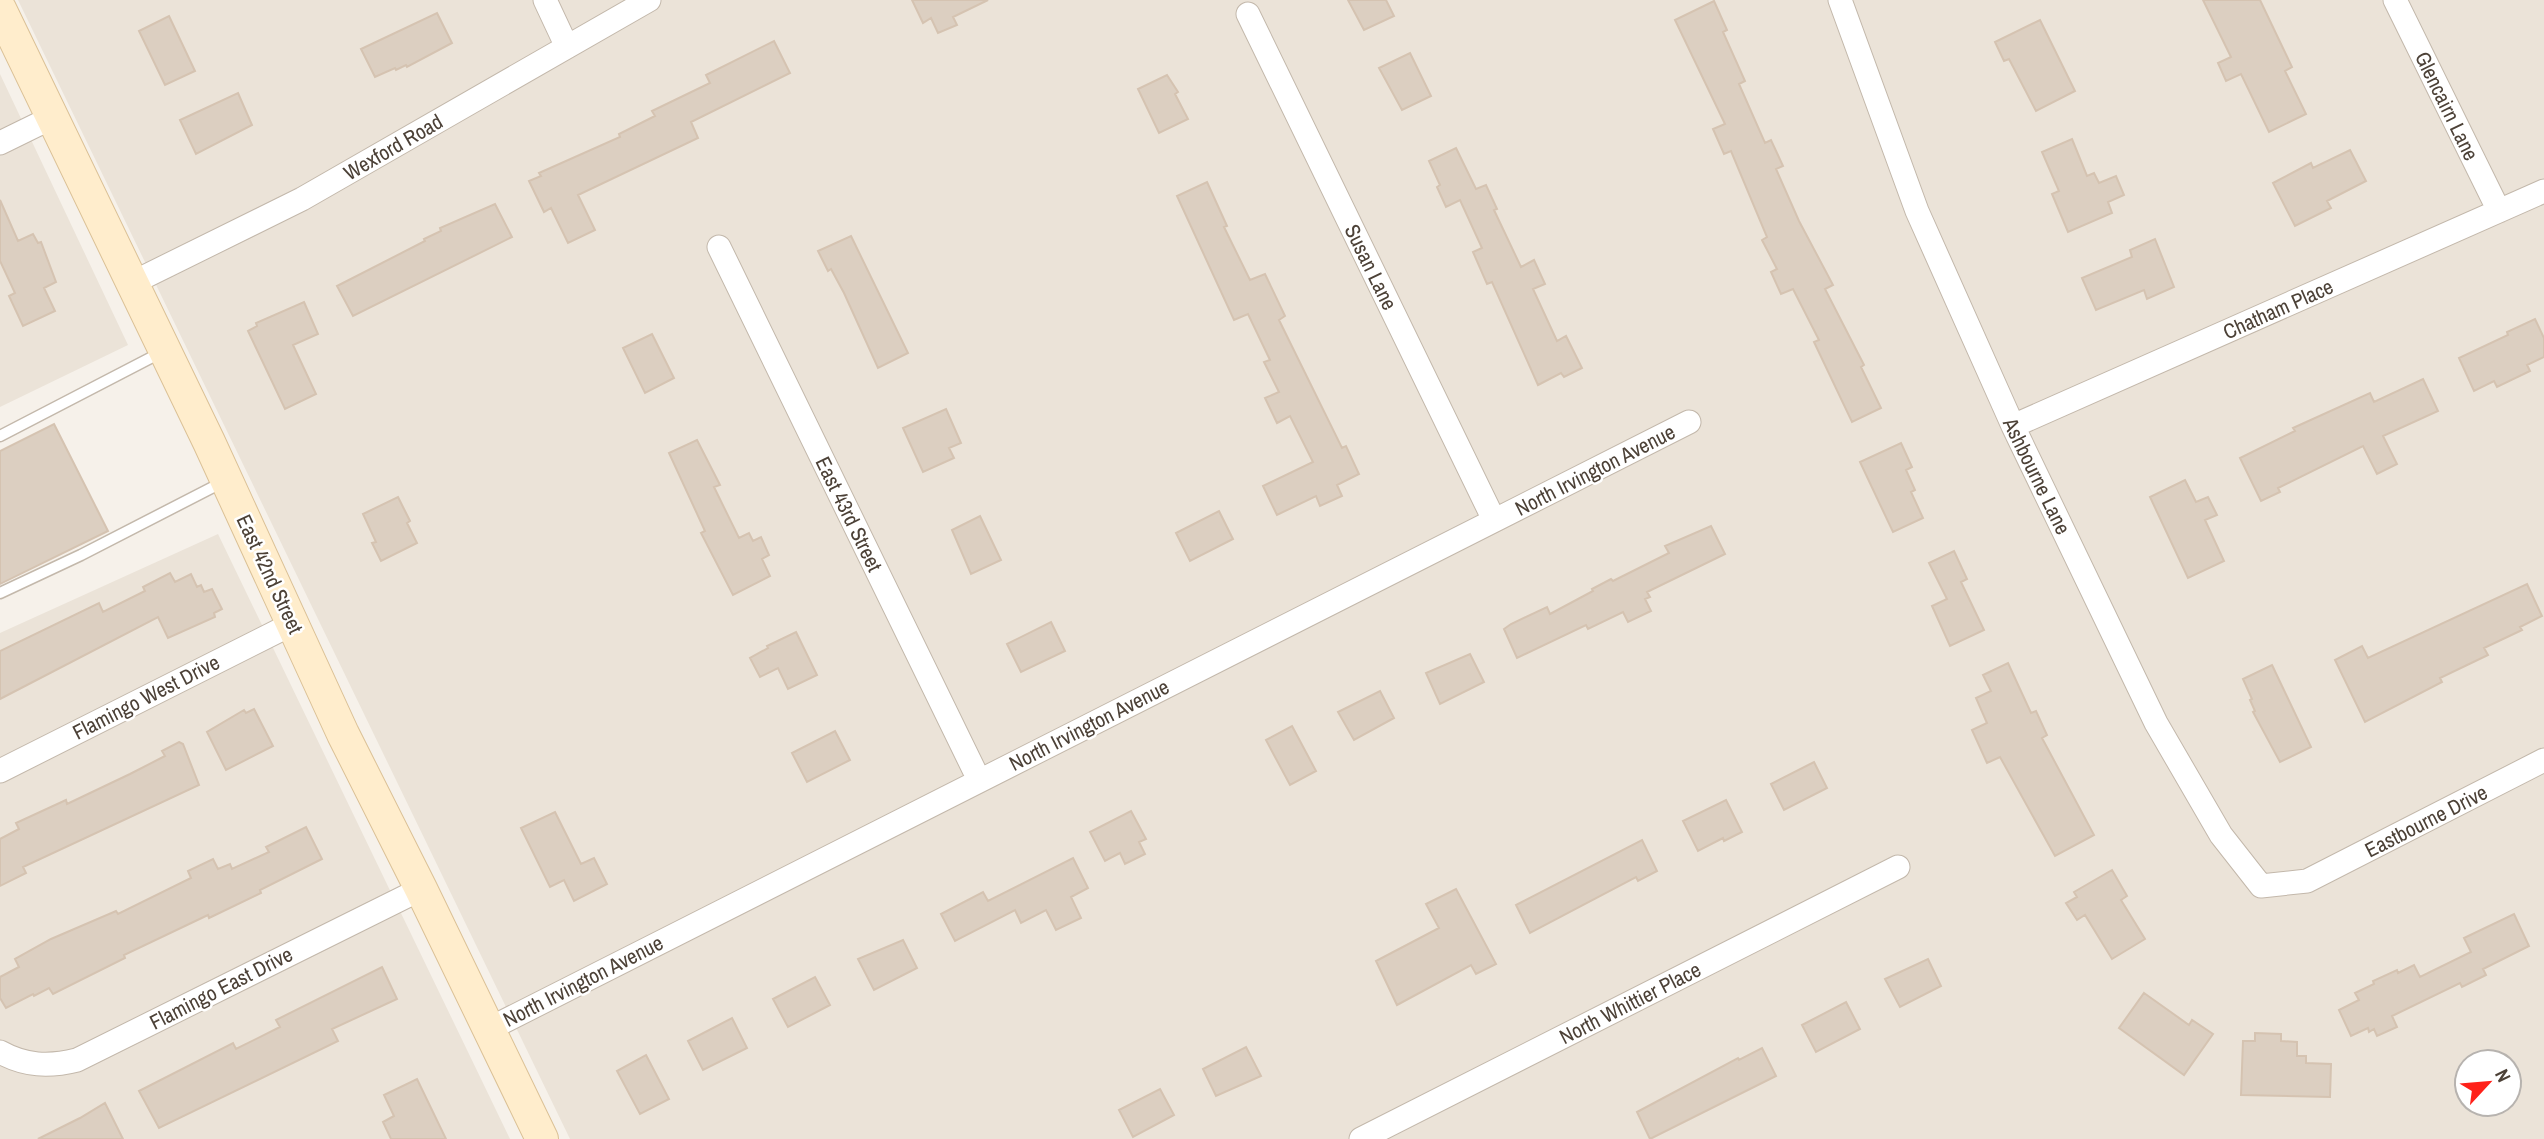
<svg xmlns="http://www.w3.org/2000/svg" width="2544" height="1139" font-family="'Archivo Narrow',sans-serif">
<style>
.residential{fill:#ebe3d8;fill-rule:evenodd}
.building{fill:#dccfc1;stroke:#d5c3b1;stroke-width:2}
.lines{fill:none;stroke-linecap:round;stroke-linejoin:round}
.lane-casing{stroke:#c3b8ab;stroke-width:13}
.street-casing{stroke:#c3b8ab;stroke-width:25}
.secondary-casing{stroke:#dbc196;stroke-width:34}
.lane{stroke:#fff;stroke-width:10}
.street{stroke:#fff;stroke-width:23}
.secondary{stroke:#ffedcc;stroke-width:32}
.labels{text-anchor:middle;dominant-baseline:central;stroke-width:5;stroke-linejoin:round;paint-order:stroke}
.street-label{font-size:21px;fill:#4c4137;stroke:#fff}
</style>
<rect width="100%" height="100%" fill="#f6f1ea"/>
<path class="residential" d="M 18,0 L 2544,0 L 2544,1139 L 570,1139 ZM 2467,1062 L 2509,1062 L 2509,1104 L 2467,1104 Z
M 0,74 L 128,345 L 0,407 Z
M 218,534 L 510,1139 L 0,1139 L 0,633 Z"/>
<path class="building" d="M 912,0 L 988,0 L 953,17 L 957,25 L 938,33 L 931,18 L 923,23 Z
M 1348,0 L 1386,0 L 1394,16 L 1364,30 Z
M 2203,0 L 2260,0 L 2292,67 L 2285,71 L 2306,114 L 2269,132 L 2241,74 L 2226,81 L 2218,63 L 2231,57 Z
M 1714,1 L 1727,30 L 1723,32 L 1745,81 L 1739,84 L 1765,143 L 1771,140 L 1783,166 L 1776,169 L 1799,221 L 1833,285 L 1825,289 L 1864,365 L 1861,367 L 1881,408 L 1852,422 L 1814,342 L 1819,340 L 1793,289 L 1781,294 L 1771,272 L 1777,269 L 1762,240 L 1767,237 L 1731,151 L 1724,154 L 1713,129 L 1725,124 L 1675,20 Z
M 437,13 L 452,43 L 407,67 L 406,65 L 396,70 L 395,68 L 375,77 L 361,49 Z
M 169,16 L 195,71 L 165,85 L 139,31 Z
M 2040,20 L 2075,91 L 2036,111 L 2009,59 L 2004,61 L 1995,42 Z
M 774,41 L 790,73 L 691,122 L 698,138 L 578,195 L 595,230 L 568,243 L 551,208 L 544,212 L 529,181 L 541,176 L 539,173 L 620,137 L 619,134 L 655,116 L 652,111 L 710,83 L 706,75 Z
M 1410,53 L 1431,96 L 1402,110 L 1379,68 Z
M 1167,75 L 1178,92 L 1175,94 L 1188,119 L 1159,133 L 1138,89 Z
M 238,93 L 252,125 L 196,154 L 180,120 Z
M 2072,139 L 2087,176 L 2094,173 L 2099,183 L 2116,176 L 2124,195 L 2108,202 L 2112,213 L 2068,232 L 2052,194 L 2059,191 L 2042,152 Z
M 1456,148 L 1476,189 L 1486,185 L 1497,209 L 1494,210 L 1521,267 L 1534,260 L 1545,284 L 1533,289 L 1557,341 L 1566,336 L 1582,368 L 1564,377 L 1561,373 L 1538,385 L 1492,282 L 1487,284 L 1473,252 L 1482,248 L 1460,200 L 1446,207 L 1437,187 L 1440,185 L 1429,161 Z
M 2350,150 L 2366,181 L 2327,201 L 2331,208 L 2295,226 L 2273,183 L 2311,163 L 2313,168 Z
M 1207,182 L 1227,226 L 1224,227 L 1250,280 L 1265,274 L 1285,316 L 1279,320 L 1342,448 L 1346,446 L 1359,474 L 1337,485 L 1342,496 L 1320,506 L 1316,496 L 1277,515 L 1263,486 L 1313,462 L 1290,416 L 1277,423 L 1265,398 L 1279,392 L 1264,362 L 1270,360 L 1248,314 L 1234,320 L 1177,196 Z
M 0,200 L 18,241 L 33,234 L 38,243 L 41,242 L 56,282 L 44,288 L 55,311 L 23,326 L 9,296 L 15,293 L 0,261 Z
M 495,204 L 512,237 L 353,316 L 337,286 L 425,241 L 424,239 L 441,231 L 440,228 Z
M 851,236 L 908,353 L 878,368 L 844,293 L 831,269 L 828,271 L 818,251 Z
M 2155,239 L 2174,287 L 2147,299 L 2144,290 L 2096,310 L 2082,278 L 2132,257 L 2130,250 Z
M 304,302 L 318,334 L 293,345 L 316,394 L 285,409 L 248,331 L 257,326 L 256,323 Z
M 2535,319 L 2544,338 L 2544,357 L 2527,365 L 2530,371 L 2497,387 L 2494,381 L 2474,391 L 2459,358 L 2508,335 L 2507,332 Z
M 652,334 L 674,378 L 645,393 L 623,348 Z
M 2423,379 L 2438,411 L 2383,436 L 2397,464 L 2377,474 L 2363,446 L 2278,488 L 2280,492 L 2261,501 L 2240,458 L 2295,431 L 2293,428 L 2370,393 L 2374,402 Z
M 946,409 L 961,443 L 949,448 L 954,458 L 923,472 L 903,428 Z
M 54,424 L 108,531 L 0,584 L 0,451 Z
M 697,440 L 720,485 L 714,487 L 739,538 L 749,533 L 753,541 L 761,537 L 769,555 L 762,559 L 770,576 L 733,595 L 701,533 L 705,531 L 669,453 Z
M 1901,443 L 1912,467 L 1906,470 L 1915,490 L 1911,492 L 1923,518 L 1893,532 L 1860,462 Z
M 2185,480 L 2196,502 L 2208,497 L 2217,515 L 2205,520 L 2224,561 L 2188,578 L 2150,497 Z
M 398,497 L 410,521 L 407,523 L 417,543 L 381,561 L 372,543 L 376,542 L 363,514 Z
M 1219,511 L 1233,539 L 1190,561 L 1176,533 Z
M 980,516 L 1001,560 L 971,574 L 952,530 Z
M 1711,526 L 1725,554 L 1647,592 L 1650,597 L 1645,599 L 1651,611 L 1628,622 L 1623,612 L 1588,629 L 1586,625 L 1517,658 L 1504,629 L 1511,624 L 1547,607 L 1550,614 L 1593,591 L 1592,589 L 1611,579 L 1613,581 L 1669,553 L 1665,546 Z
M 1954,551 L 1967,579 L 1961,582 L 1984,630 L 1950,646 L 1932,606 L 1947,599 L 1929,563 Z
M 170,573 L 175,582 L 191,574 L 197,587 L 201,585 L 204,592 L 212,589 L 222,609 L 214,613 L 215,617 L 168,638 L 158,617 L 0,699 L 0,651 L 99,603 L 103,612 L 145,591 L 143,587 Z
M 2527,584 L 2542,616 L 2520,627 L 2522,630 L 2484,648 L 2488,655 L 2440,678 L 2442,682 L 2365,722 L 2335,660 L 2362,646 L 2368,658 Z
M 1051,622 L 1065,651 L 1021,672 L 1007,644 Z
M 796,632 L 817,675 L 788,689 L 778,668 L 760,677 L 750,658 L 768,648 L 767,646 Z
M 1470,654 L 1484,682 L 1440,704 L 1426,673 Z
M 2008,663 L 2031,713 L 2036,711 L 2047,735 L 2042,738 L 2094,835 L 2055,856 L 2000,757 L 1987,763 L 1972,730 L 1987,723 L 1976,698 L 1991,691 L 1983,675 Z
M 2272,665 L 2311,747 L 2280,762 L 2253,712 L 2255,711 L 2250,700 L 2252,699 L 2243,679 Z
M 1380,691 L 1394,718 L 1354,740 L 1338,712 Z
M 254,709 L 273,746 L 226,770 L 207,732 L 244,710 L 246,713 Z
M 1292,726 L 1316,771 L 1290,785 L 1266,740 Z
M 835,731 L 850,760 L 807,782 L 792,753 Z
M 179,742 L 183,744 L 199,785 L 23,867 L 26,873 L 0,886 L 0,839 L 19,829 L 16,823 L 66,800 L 67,804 L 130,774 L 165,756 L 162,751 Z
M 1814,762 L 1827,788 L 1784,810 L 1771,784 Z
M 1726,800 L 1742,832 L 1724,841 L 1723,838 L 1698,851 L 1683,821 Z
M 1131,811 L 1146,839 L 1139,842 L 1145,854 L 1125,864 L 1120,853 L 1105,861 L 1090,832 Z
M 555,812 L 581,864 L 594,858 L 607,884 L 574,901 L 564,880 L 550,887 L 521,828 Z
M 306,827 L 322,859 L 260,890 L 261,893 L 209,918 L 208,915 L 124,955 L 125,958 L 53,994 L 49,988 L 34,996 L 33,994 L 6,1008 L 0,998 L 0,977 L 19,967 L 15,959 L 51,939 L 116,911 L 118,914 L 191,878 L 188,871 L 213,859 L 218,869 L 230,864 L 232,869 L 269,852 L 266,847 Z
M 1642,840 L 1657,871 L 1638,881 L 1636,877 L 1530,933 L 1516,905 Z
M 1073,858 L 1088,888 L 1071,897 L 1081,918 L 1056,930 L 1046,910 L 1021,923 L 1015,910 L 955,941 L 941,914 L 983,892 L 988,901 Z
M 2112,870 L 2127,896 L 2121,900 L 2145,939 L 2112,959 L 2085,915 L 2077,920 L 2066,903 L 2077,897 L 2074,892 Z
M 1456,889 L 1496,964 L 1476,974 L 1471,965 L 1397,1005 L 1376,961 L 1439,928 L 1426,904 Z
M 2514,914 L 2529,946 L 2483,969 L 2486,975 L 2462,987 L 2460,983 L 2392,1016 L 2397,1027 L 2377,1036 L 2374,1029 L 2369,1032 L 2368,1028 L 2351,1036 L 2339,1010 L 2359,1000 L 2355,993 L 2374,984 L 2373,981 L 2397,970 L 2398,973 L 2414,965 L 2420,977 L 2471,952 L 2464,938 Z
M 903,940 L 917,968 L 874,990 L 858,959 Z
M 1928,959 L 1941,986 L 1900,1007 L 1885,979 Z
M 382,967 L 397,999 L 332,1029 L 338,1041 L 159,1128 L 139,1091 L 233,1043 L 236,1049 L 280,1027 L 276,1020 Z
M 815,977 L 830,1005 L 788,1027 L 773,999 Z
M 2144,993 L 2189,1025 L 2192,1020 L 2213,1034 L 2184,1075 L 2119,1028 Z
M 1846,1002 L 1860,1029 L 1816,1052 L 1802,1025 Z
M 732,1018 L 747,1048 L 703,1070 L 688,1041 Z
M 2255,1033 L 2281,1034 L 2281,1041 L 2297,1042 L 2297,1056 L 2306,1056 L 2306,1063 L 2331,1064 L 2330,1097 L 2241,1095 L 2243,1041 L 2255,1041 Z
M 1246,1047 L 1261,1076 L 1216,1096 L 1203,1069 Z
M 1762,1048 L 1776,1076 L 1650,1139 L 1637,1112 L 1738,1058 L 1739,1060 Z
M 646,1055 L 669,1099 L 640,1114 L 617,1071 Z
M 417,1079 L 446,1139 L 391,1139 L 383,1122 L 394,1116 L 384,1095 Z
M 1160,1089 L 1174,1115 L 1133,1137 L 1119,1110 Z
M 105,1103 L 123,1139 L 38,1139 L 80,1118 Z"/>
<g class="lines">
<g class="lane-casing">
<path id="lane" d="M 0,436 L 162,352
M 0,593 L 81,555 L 223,482"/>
</g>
<g class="street-casing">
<path id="street" d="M 545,0 L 567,47
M 1840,0 L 1917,211 L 2013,426 L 2156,723 L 2221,835 L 2261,886 L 2307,881 L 2544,760
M 2395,0 L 2499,211
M 1248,14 L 1494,520
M 0,143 L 53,117
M 719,247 L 979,780
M 132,283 L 302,199 L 649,0
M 2013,426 L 2544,191
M 0,771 L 292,624
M 489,1029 L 1689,422
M 0,1052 C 25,1066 49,1067 77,1060 L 421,889
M 1361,1139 L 1898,867"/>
</g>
<g class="secondary-casing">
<path id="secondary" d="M 0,9 L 209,442 L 343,734 L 421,889 L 542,1139"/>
</g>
<use href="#lane" class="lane"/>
<use href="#street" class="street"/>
<use href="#secondary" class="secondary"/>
</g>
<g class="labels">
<g class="street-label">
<text transform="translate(2447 106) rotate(64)">Glencairn Lane</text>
<text transform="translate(393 147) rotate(-30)">Wexford Road</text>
<text transform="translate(1371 267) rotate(64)">Susan Lane</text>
<text transform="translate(2278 309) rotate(-24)">Chatham Place</text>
<text transform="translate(1595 470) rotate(-27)">North Irvington Avenue</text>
<text transform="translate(2037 476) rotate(64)">Ashbourne Lane</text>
<text transform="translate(849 514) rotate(64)">East 43rd Street</text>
<text transform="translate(270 574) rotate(65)">East 42nd Street</text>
<text transform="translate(146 697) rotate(-27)">Flamingo West Drive</text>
<text transform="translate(1089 725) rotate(-27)">North Irvington Avenue</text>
<text transform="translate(2426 821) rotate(-27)">Eastbourne Drive</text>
<text transform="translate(583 981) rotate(-27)">North Irvington Avenue</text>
<text transform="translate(221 988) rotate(-27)">Flamingo East Drive</text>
<text transform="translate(1630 1003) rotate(-27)">North Whittier Place</text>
</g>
</g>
<g transform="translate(2488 1083) rotate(64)"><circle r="33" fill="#ffffff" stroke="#b7b3af" stroke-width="2"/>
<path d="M0-5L12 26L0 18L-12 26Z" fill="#ff2119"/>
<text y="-10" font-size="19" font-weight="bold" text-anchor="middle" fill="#4c4137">N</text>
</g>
</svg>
